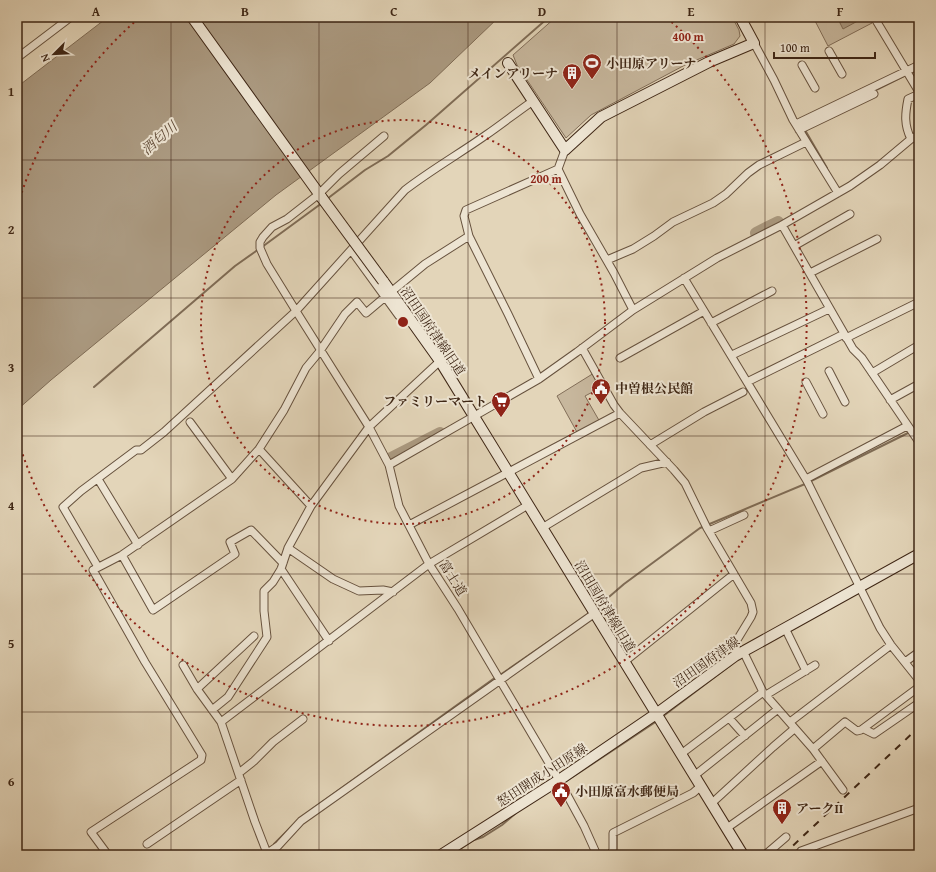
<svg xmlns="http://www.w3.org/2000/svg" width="936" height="872" font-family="'Gentium Book Plus','Noto Serif JP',serif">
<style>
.green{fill:#c7b79d;stroke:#826e59}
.water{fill:#ab9a81;stroke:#7f6c56}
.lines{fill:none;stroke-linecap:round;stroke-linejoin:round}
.stream{stroke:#7f6c56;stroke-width:2}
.river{stroke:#ab9a81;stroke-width:12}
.street-casing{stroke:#67523e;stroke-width:9}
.secondary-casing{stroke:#3e2615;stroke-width:12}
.street{stroke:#ede4d2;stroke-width:7}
.secondary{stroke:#ede4d2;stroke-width:10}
.rail{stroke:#3e2615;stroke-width:2;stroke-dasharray:7 7;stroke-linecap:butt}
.secondary-bridge-casing{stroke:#3e2615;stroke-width:12;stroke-linecap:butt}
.secondary-bridge{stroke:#ede4d2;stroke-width:10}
.grid{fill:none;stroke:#3e2615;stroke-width:1;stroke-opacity:0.55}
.ring{fill:none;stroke:#8f2418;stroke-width:2;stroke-dasharray:2 4}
.labels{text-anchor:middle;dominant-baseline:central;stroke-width:4;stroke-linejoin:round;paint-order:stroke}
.poi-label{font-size:13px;font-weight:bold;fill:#3e2615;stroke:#ede4d2;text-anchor:start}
.street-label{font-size:13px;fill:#3e2615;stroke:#ede4d2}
.water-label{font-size:14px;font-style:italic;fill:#5f4935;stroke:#ede4d2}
.centre{fill:#8f2418;stroke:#ede4d2;stroke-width:2}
.ring-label{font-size:12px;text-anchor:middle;font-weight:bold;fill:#8f2418;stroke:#ede4d2;stroke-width:4;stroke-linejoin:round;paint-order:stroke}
.neatline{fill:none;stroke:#3e2615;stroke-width:1.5}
.grid-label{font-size:13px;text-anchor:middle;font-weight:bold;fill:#3e2615}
</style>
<rect width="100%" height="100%" fill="#e3d5b9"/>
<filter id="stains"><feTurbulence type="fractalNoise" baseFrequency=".005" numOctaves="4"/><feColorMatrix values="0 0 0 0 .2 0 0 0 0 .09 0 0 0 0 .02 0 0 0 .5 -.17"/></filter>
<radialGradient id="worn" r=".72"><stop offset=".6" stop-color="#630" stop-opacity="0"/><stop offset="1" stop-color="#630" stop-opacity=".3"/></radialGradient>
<path class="green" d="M 556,17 L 732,17 L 739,30 L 740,36 L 734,44 L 685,65 L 591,115 L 566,138 L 517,65 L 513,55 Z
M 813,17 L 868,17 L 872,23 L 828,46 Z
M 594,373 L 602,387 L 585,396 L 600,422 L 578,434 L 557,396 Z"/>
<path class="water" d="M 108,17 L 499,17 L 430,83 L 276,195 L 51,380 L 17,410 L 17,87 Z
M 842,17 L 865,17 L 843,29 L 838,19 Z"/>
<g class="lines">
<path class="stream" d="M 910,73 L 919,69
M 872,92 L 906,75
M 805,130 L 827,168
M 327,199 L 365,170 L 388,156 L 426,125 L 549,17
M 262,247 L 322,203
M 94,387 L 235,266 L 259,249
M 914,431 L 919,429
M 595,609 L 624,584 L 700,528 L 805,484 L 910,432
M 500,675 L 577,622
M 662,717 L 732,664
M 562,784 L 657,721
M 311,810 L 496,677
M 274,844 L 298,820
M 451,855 L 474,840 L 483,837 L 502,825 L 516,813"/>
<path class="river" d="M 756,233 L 778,222
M 391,458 L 440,433"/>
<g class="street-casing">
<path id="street" d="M 874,17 L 919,92
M 754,43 L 774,80 L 793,120 L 838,193
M 829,51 L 842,74
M 17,58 L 71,17
M 802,65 L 815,88
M 796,124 L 919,65
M 799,130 L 874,94
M 384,136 L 339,174 L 319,194 L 287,219 L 272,227 L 263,237 L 260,242 L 260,248 L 267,264 L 296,311 L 369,427 L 389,465 L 399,506 L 429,564 L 458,609 L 559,780 L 584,826 L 597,855
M 911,139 C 904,125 905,114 908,99 L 919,94
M 565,150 L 558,169 L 580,214 L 614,273 L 633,310
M 782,225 L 853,349 L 862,358 L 919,442
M 469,236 L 508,314 L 539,379
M 794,246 L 850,214
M 351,250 L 399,316 L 408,316
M 607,260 L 633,249 L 654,236 L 673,222 L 713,203 L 726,194 L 748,173 L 759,165 L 806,142
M 810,273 L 877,239
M 684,278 L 807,481 L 880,628 L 891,645 L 919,680
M 391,292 L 425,264 L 469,236 L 464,216 L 466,210 L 558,169
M 711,323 L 772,291
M 846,338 L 919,302
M 582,348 L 614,405 L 620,413 L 674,470 L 685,483 L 707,528 L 751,603 L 753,612 L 751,617 L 737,640 L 735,656
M 732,355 L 829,309
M 620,358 L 704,311
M 829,371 L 845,402
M 872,373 L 919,345
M 747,382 L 844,334
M 806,382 L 823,414
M 890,400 L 919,384
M 190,422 L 232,479
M 650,445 L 704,412 L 743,392
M 259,449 L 311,506
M 389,465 L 539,379 L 577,352 L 633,310 L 717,258 L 782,225 L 850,186 L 880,165 L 911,139 L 919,135
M 98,479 L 138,545
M 806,479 L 907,426
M 409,525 L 620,413
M 542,528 L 641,468 L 667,462
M 709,531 L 744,515
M 288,548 L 333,579 L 359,591 L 383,590 L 393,592
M 122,555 L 153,610 L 235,554 L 230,542 L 251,530 L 283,563
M 98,567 L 63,507 L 81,491 L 136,450 L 141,450 L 164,432 L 296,311 L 405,190 C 431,170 459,154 486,135 C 502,124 517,112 533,101
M 281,569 L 329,641
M 785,628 L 806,671
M 743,651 L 763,692 L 813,749 L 843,790
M 624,662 L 734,574
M 905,662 L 919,652
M 183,665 L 197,689 L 221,722
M 197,689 L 254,636
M 766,695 L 815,665
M 212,710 L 228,697 L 267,637 L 264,611 L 264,591 L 273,582 L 281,569 L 288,548 L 311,506 L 369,427 L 440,361
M 729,718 L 745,736
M 790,722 L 891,645
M 864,729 L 874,734 L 919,703
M 813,749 L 845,722 L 857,731 L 861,730 L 919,687
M 681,754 L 763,692
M 239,773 L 254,761 L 273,742 L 303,719
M 694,776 L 778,709
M 712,803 L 773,747 L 794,729
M 727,828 L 822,761
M 147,844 L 241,780
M 267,853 L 255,822 L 221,722 L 429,564 L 528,505
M 108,855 L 91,832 L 201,760 L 202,755 L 145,662 L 93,570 L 122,555 L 232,479 L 259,449 L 284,410 L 306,368 L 320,351 L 345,314 L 357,302 L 366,313 L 385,297
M 265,855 L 278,846 L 301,821 L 595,613
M 611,855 L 613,849 L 613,833 L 693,793 L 701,786
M 765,855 L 786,837
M 798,855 L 801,851 L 919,808"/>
</g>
<g class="secondary-casing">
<path id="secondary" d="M 192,17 L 322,198
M 508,63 L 565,150 L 601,117 L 709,62 L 754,43 L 740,17
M 383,281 L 440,361 L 743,855
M 441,855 L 559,780 L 656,714 L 735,656 L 919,554"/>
</g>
<use href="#street" class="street"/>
<use href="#secondary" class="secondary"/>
<path class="rail" d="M 783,855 L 919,727"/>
<g class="secondary-bridge-casing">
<path id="secondary-bridge" d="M 322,198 L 383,281"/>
</g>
<use href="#secondary-bridge" class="secondary-bridge"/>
</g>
<path class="grid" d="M 171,17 L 171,855M 319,17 L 319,855M 468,17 L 468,855M 617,17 L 617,855M 765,17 L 765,855M 17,160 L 919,160M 17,298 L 919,298M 17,436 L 919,436M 17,574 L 919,574M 17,712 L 919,712"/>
<g class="ring">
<circle cx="403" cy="322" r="202"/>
<path d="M18 204A403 403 0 0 1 139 18M667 18A403 403 0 1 1 18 440"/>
</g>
<defs>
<g id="stadium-pin" transform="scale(1)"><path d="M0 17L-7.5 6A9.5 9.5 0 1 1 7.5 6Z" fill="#8f2418" stroke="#ede4d2"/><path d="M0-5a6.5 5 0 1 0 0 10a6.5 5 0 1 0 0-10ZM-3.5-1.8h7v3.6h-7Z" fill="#fff"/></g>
<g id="building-pin" transform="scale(1)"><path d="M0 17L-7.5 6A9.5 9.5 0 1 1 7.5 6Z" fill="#8f2418" stroke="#ede4d2"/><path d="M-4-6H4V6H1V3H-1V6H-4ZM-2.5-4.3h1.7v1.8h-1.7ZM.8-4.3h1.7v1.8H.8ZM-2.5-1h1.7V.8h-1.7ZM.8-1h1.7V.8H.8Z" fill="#fff"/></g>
<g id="civic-pin" transform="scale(1)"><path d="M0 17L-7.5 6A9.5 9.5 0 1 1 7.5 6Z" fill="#8f2418" stroke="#ede4d2"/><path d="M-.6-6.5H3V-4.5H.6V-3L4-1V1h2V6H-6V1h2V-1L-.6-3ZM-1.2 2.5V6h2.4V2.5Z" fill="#fff"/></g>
<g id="supermarket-pin" transform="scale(1)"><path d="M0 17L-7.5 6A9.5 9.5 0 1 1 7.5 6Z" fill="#8f2418" stroke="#ede4d2"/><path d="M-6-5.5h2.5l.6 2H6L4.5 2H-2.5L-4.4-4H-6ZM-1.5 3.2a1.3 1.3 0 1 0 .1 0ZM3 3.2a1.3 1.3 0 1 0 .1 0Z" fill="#fff"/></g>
</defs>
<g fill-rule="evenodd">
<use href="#stadium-pin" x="592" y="63"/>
<use href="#building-pin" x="572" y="73"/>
<use href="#civic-pin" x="601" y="388"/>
<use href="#supermarket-pin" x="501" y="401"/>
<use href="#civic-pin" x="561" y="791"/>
<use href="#building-pin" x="782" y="808"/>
</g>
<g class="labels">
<g class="poi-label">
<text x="606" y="63">小田原アリーナ</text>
<text x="558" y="73" text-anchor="end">メインアリーナ</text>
<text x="615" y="388">中曽根公民館</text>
<text x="487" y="401" text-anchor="end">ファミリーマート</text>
<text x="575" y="791">小田原富水郵便局</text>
<text x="796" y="808">アークⅡ</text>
</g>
<g class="street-label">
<text transform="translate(433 331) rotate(56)">沼田国府津線旧道</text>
<text transform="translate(453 578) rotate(58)">富士道</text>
<text transform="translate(605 606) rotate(59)">沼田国府津線旧道</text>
<text transform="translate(706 662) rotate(-35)">沼田国府津線</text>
<text transform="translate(542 775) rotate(-33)">怒田開成小田原線</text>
</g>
<g class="water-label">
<text transform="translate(159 138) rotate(-41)">酒匂川</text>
</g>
</g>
<circle cx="403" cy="322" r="6" class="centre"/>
<g class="ring-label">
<text x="688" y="41">400 m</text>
<text x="546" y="183">200 m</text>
</g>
<rect width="936" height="872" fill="none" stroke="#e3d5b9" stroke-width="44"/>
<g transform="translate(54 54) rotate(246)" stroke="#ede4d2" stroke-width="3" paint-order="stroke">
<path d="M0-3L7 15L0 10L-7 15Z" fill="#3e2615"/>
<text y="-6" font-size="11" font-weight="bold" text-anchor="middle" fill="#3e2615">N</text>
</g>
<path d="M774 52v6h101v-6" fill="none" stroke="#3e2615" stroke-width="2"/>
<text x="780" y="52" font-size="12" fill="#3e2615" stroke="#ede4d2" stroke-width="3" paint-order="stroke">100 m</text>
<rect x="22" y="22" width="892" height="828" class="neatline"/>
<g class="grid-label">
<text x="96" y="16">A</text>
<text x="245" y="16">B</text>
<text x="394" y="16">C</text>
<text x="542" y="16">D</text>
<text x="691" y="16">E</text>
<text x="840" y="16">F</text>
<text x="11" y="96">1</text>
<text x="11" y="234">2</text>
<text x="11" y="372">3</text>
<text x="11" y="510">4</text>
<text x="11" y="648">5</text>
<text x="11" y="786">6</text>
</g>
<rect width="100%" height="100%" filter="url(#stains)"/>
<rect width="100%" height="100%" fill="url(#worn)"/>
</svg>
